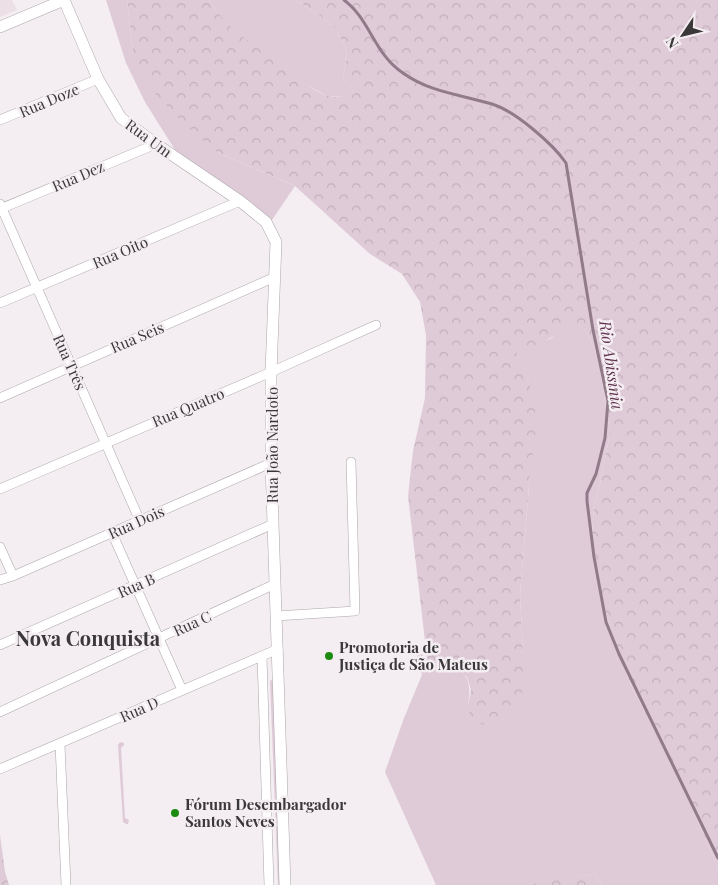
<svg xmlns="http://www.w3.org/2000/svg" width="718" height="885" font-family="'Playfair Display',serif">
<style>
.built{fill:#ecdfe6}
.grass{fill:#dfcbd8}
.forest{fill:url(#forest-crowns)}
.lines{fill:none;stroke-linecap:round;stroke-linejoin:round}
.stream{stroke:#917b89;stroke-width:3}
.minor-casing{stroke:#aca6a9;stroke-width:10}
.tertiary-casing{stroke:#aca6a9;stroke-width:12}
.minor{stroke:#fff;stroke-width:9}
.tertiary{stroke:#fff;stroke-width:11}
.poi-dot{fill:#1b8c0f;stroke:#f4edf1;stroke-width:2}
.labels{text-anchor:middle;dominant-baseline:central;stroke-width:5;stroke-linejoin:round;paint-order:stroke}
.street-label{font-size:15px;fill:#3a3839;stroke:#f4edf1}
.poi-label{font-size:15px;font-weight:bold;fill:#3a3839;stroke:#f4edf1;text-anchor:start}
.water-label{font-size:16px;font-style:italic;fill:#613552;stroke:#f4edf1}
.district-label{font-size:20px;font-weight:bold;fill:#3a3839;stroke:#f4edf1}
</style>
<defs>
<pattern id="forest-crowns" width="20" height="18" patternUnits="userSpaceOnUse" patternTransform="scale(1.25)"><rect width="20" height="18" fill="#dfcbd8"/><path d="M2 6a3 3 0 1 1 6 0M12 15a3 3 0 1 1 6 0" fill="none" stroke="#c0afba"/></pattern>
</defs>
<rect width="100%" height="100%" fill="#f4edf1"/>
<path class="built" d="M 0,0 L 12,0 L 17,10 L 0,17 Z"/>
<path class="grass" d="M 106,0 L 127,0 L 133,53 L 217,152 L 295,186 L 272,220 L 177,153 L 145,102 L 126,63 Z
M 209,0 L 295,0 L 319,15 L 334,27 L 345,46 L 347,57 L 343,78 L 356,95 L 346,97 L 327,96 L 301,82 L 285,67 L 240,37 L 224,22 Z
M 577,326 L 585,329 L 598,356 L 610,433 L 600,484 L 594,505 L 592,536 L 594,570 L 613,638 L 630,683 L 679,777 L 714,859 L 718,871 L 718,885 L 602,885 L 594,874 L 532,885 L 436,885 L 385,772 L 404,718 L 422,675 L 415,649 C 423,655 431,662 441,666 C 445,668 451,667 456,669 C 472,675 470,692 468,706 L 523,655 L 520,594 L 530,475 L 530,386 L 515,351 L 550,339 L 560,330 Z
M 270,680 L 273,681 L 281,885 L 278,885 Z
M 120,742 L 124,743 L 124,745 L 121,748 L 125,818 L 129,820 L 128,824 L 126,824 L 123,822 L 118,745 Z"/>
<path class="forest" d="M 127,0 L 209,0 C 230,33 253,44 284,66 C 298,77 307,87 325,95 C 333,98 347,97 355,94 L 343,78 L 347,57 L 345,46 L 334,27 L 319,15 L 295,0 L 718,0 L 718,871 L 714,859 L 679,777 L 630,683 L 613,638 L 594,570 L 592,536 L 594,505 L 600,484 L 610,433 L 598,356 L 585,329 C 564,321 550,342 531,349 C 527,351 520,351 516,352 L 530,386 L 537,421 L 530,475 L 520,594 L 523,655 L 522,703 L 492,727 L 471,721 L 468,706 L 471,690 L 467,677 L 456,669 L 442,667 L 427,658 L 408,496 L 413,451 L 425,398 L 426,335 L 420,302 L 402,274 L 370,254 L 295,186 L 217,152 L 185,125 L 149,87 L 133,53 Z
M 0,835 L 5,872 L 9,885 L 0,885 Z
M 594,874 L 602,885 L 532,885 L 532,884 Z"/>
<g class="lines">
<path class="stream" d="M 344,0 C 370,19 374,54 403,73 C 429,92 462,95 492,104 C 515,111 553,144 566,163 L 593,330 L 608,401 L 605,438 L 596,474 L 587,493 L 587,501 L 594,557 L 606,622 L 619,654 L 718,858"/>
<g class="minor-casing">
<path id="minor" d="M 0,120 L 98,79
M 0,204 L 140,521
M 0,209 L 156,144
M 0,303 L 240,201
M 0,398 L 275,277
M 0,489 L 271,372 L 376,325
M 112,533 L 182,690
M 0,547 L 13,576
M 0,580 L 13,576 L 271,463
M 276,616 L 355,611 L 351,462
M 0,645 L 273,524
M 262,656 L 269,885
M 0,712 L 275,584
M 60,744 L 66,885
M 0,769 L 278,649"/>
</g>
<g class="tertiary-casing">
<path id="tertiary" d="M 0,27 L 64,0 L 98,79 L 121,118 L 156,144 L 240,201 L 266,222 L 276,242 L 271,372 L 271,463 L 285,885"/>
</g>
<use href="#minor" class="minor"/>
<use href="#tertiary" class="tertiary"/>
</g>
<g class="poi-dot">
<circle cx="329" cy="656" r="5"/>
<circle cx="175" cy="813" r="5"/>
</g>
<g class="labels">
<g class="street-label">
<text transform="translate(49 100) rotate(-23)">Rua Doze</text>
<text transform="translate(149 138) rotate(36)">Rua Um</text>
<text transform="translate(78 176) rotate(-23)">Rua Dez</text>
<text transform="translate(120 252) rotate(-23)">Rua Oito</text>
<text transform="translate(137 337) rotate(-23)">Rua Seis</text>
<text transform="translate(70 362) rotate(66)">Rua Três</text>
<text transform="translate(188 407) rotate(-23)">Rua Quatro</text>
<text transform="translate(272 445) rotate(-90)">Rua João Nardoto</text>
<text transform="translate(136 522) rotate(-24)">Rua Dois</text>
<text transform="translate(136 585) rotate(-24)">Rua B</text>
<text transform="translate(192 623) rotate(-25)">Rua C</text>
<text transform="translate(139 709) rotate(-24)">Rua D</text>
</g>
<g class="poi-label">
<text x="339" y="647">Promotoria de<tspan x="339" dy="17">Justiça de São Mateus</tspan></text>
<text x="185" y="804">Fórum Desembargador<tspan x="185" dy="17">Santos Neves</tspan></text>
</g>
<g class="water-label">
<text transform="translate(612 365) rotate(82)">Rio Abissínia</text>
</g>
<g class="district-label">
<text x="88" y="637">Nova Conquista</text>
</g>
</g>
<g transform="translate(683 35) rotate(235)" stroke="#f4edf1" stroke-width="4" paint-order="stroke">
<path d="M0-4L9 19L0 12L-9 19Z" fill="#3a3839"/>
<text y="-8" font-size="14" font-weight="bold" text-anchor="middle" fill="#3a3839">N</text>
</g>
</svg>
